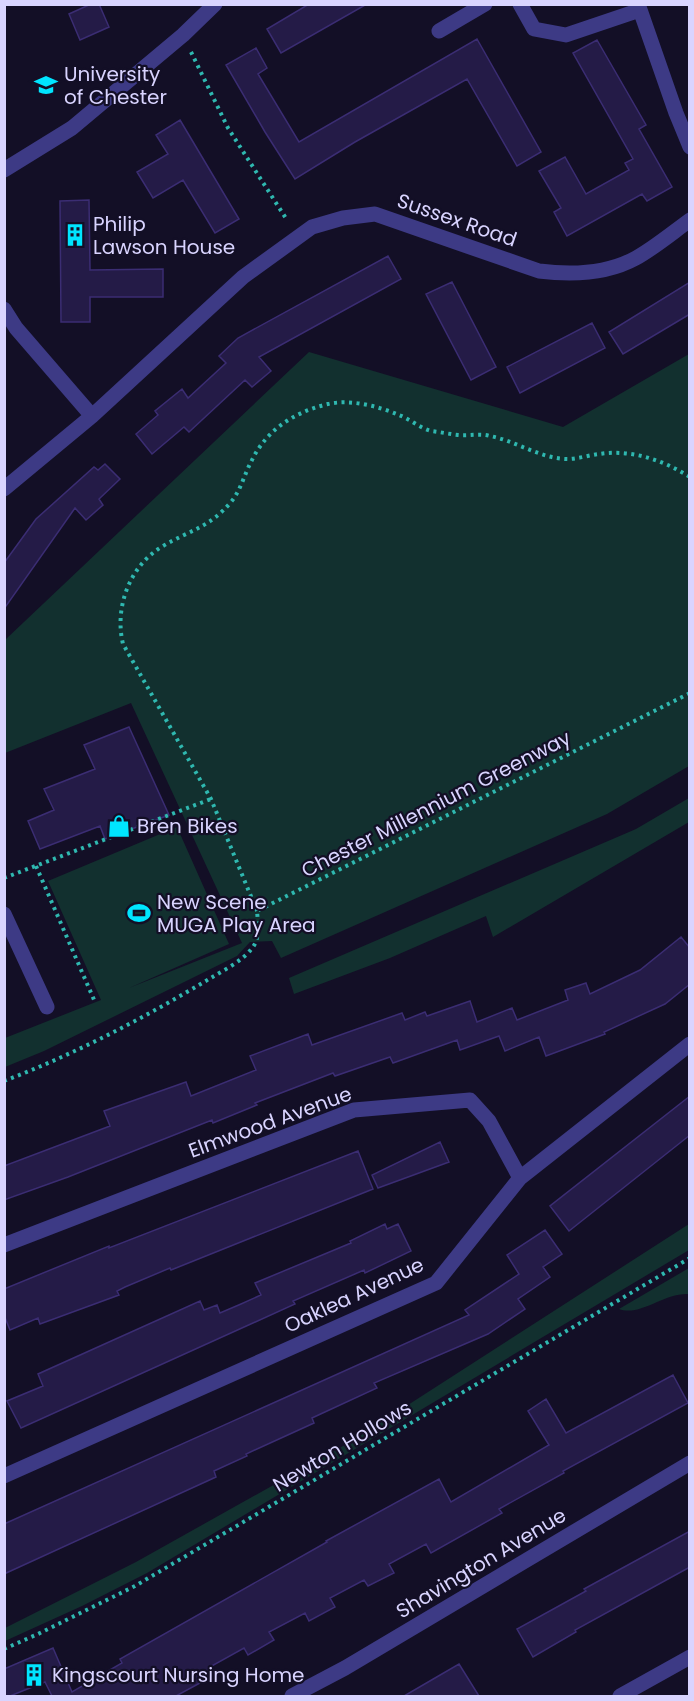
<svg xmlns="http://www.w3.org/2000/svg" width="694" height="1701" font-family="Poppins,sans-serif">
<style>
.green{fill:#12302f}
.building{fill:#241b47;stroke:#3b2d73;stroke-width:1.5}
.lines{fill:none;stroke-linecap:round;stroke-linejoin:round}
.path{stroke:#2fb8b0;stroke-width:4;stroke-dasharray:3 4.5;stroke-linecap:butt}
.minor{stroke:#3d3a85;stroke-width:15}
.labels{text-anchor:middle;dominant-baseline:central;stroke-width:4.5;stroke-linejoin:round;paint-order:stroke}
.poi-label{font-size:20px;fill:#d9d4ff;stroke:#130f26;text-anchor:start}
.street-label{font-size:20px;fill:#d9d4ff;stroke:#130f26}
</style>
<rect width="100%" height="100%" fill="#130f26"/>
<path class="green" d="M 309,352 L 563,427 L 689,354 L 689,766 L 607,814 L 281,958 L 272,941 L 250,942 L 237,956 L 44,1051 L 5,1067 L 5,1038 L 101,1000 L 48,881 L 177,827 L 229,944 L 129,988 L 242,943 L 131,703 L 5,753 L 5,640 Z
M 689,798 L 689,822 L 493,937 L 486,916 L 390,958 L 294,994 L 289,978 L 636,829 Z
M 689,1224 L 689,1250 L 147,1573 L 82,1606 L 5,1641 L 5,1628 L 136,1562 L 352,1441 Z
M 689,1268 L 689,1294 C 665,1292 640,1317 619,1309 Z"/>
<path class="building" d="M 91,4 L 99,4 L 109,27 L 80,40 L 69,14 Z
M 309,4 L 367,4 L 281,53 L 267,29 Z
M 477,39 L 541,152 L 517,166 L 467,79 L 355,142 L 295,179 L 265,132 L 226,65 L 256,48 L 267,68 L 258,74 L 299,142 Z
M 597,40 L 646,125 L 639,129 L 672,187 L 647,201 L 642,194 L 567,236 L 554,212 L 561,208 L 539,171 L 565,157 L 586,194 L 629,170 L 625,163 L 633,159 L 573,53 Z
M 180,120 L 239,219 L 215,233 L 183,180 L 153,198 L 137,172 L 168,154 L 156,135 Z
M 89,200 L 90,270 L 163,269 L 163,297 L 90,297 L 90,322 L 61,322 L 60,201 Z
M 388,256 L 401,279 L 259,357 L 271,371 L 252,387 L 245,380 L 189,432 L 184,427 L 152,454 L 136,434 L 158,415 L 155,411 L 182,389 L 188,398 L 226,363 L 219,356 L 238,338 Z
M 452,282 L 496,367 L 471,380 L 426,294 Z
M 690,282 L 690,314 L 623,354 L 609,332 Z
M 592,323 L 605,348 L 520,393 L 507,367 Z
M 105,464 L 120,479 L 99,499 L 103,505 L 86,520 L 75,508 L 4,609 L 4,563 L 36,519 L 94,467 L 98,470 Z
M 129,727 L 169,815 L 105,839 L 100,826 L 40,849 L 28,821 L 54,810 L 44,789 L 95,769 L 84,745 Z
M 681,937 L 690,948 L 690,984 L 665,1004 L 604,1032 L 605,1034 L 546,1056 L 539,1037 L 505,1051 L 499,1036 L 460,1050 L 457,1040 L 393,1063 L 390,1057 L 335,1076 L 333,1073 L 255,1103 L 257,1105 L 213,1123 L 212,1120 L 68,1177 L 4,1200 L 4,1166 L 110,1126 L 104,1111 L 186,1082 L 191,1096 L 256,1070 L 250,1056 L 308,1034 L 312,1045 L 402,1013 L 405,1020 L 425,1012 L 427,1016 L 470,1001 L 477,1022 L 512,1008 L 517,1020 L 568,1000 L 565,990 L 586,983 L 590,994 L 640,970 Z
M 690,1096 L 690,1135 L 569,1231 L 550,1206 Z
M 440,1142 L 449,1162 L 378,1188 L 372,1175 Z
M 358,1151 L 373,1189 L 171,1270 L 170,1268 L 125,1287 L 117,1291 L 119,1295 L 40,1324 L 38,1318 L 10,1330 L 4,1315 L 4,1289 L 109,1246 L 109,1248 Z
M 385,1224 L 387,1229 L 398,1224 L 411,1251 L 365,1273 L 364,1270 L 293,1301 L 295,1304 L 21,1428 L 7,1401 L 43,1386 L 38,1374 L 200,1301 L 204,1310 L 217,1305 L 220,1313 L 241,1304 L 261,1295 L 255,1283 L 351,1243 L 350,1241 Z
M 545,1230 L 562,1254 L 543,1267 L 550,1277 L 518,1299 L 525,1309 L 488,1334 L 374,1383 L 377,1388 L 312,1418 L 314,1423 L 246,1454 L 247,1456 L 214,1471 L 216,1477 L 4,1574 L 4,1524 L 469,1315 L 465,1310 L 519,1274 L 507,1255 Z
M 673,1375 L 688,1403 L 563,1471 L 564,1473 L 499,1509 L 502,1513 L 431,1553 L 426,1544 L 389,1564 L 394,1573 L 368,1586 L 364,1580 L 330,1598 L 335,1607 L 309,1621 L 305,1613 L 269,1632 L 274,1640 L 248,1655 L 244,1648 L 208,1668 L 213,1676 L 176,1696 L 52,1696 L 45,1682 L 10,1696 L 4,1696 L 4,1669 L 53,1648 L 72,1692 L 122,1663 L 120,1659 L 327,1542 L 326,1541 L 439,1479 L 451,1502 L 549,1445 L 528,1411 L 546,1399 L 566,1433 Z
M 690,1531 L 690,1567 L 575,1630 L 576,1632 L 533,1657 L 517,1629 L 586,1591 L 584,1589 Z
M 459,1664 L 479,1696 L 404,1696 L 435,1678 Z"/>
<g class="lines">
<path class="path" d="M 191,52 L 228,128 L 287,220
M 36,866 L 95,1002
M 4,878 L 211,799
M 257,911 L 211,799 L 123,644 C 114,607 130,565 163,546 C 190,530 209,528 231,502 C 241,490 244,475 251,462 C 266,430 294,412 328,404 C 350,399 378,406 399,415 C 410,419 420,428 431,431 C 440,432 449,434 458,435 C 469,436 480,433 490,436 C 516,441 541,459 568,459 C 578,459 589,455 599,454 C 631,449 663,460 690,477
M 4,1081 C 75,1054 144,1018 209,979 C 224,970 243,961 253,947 C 260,937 258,923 257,911 L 690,693
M 4,1649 L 38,1634 L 135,1586 L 690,1258"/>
<path class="minor" d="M 520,4 L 534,29 L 566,35 L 640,10
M 638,4 L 676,113 L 690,147
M 439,31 L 485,4
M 4,170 L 72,128 L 183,35 L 215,4
M 4,309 L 16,328 L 92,416
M 4,489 L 92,416 L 243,277 L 312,227 L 343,218 L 375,214 L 539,271 C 570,275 607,274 636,258 C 654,248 672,233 690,220
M 4,914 L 47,1007
M 4,1245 L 354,1110 L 470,1100 L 489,1121 L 520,1178
M 4,1476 L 436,1283 L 520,1178 L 690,1044
M 292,1696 L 345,1668 L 690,1463
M 620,1696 L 690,1657"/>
</g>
<defs>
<g id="university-bare" transform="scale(1.8)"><path d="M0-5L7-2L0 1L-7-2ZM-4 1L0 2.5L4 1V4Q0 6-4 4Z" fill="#00e5ff" stroke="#130f26" stroke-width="2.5" paint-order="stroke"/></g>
<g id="building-bare" transform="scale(1.8)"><path d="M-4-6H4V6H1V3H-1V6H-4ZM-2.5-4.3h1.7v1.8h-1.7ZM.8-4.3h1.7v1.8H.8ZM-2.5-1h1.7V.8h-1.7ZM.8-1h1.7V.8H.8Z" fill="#00e5ff" stroke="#130f26" stroke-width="2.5" paint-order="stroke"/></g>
<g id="shop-bare" transform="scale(1.8)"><path d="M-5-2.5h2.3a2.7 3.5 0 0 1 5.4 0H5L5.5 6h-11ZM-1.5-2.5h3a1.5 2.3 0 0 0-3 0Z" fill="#00e5ff" stroke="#130f26" stroke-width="2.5" paint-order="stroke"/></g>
<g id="stadium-bare" transform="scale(1.8)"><path d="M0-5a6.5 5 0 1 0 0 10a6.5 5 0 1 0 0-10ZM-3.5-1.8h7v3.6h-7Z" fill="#00e5ff" stroke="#130f26" stroke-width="2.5" paint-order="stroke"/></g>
</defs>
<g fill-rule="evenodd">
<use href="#university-bare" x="46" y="85"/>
<use href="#building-bare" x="75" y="235"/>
<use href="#shop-bare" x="119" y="826"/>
<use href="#stadium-bare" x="139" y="913"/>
<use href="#building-bare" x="34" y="1675"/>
</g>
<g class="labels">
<g class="poi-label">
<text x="64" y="74">University<tspan x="64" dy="23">of Chester</tspan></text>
<text x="93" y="224">Philip<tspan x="93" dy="23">Lawson House</tspan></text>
<text x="137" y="826">Bren Bikes</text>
<text x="157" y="902">New Scene<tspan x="157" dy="23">MUGA Play Area</tspan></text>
<text x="52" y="1675">Kingscourt Nursing Home</text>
</g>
<g class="street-label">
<text transform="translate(457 220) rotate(19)">Sussex Road</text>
<text transform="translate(436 804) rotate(-27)">Chester Millennium Greenway</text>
<text transform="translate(270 1122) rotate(-20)">Elmwood Avenue</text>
<text transform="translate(354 1295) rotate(-25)">Oaklea Avenue</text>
<text transform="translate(342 1446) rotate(-31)">Newton Hollows</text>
<text transform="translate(481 1563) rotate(-31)">Shavington Avenue</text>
</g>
</g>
<rect width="694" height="1701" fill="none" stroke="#d9d4ff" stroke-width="12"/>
</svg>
